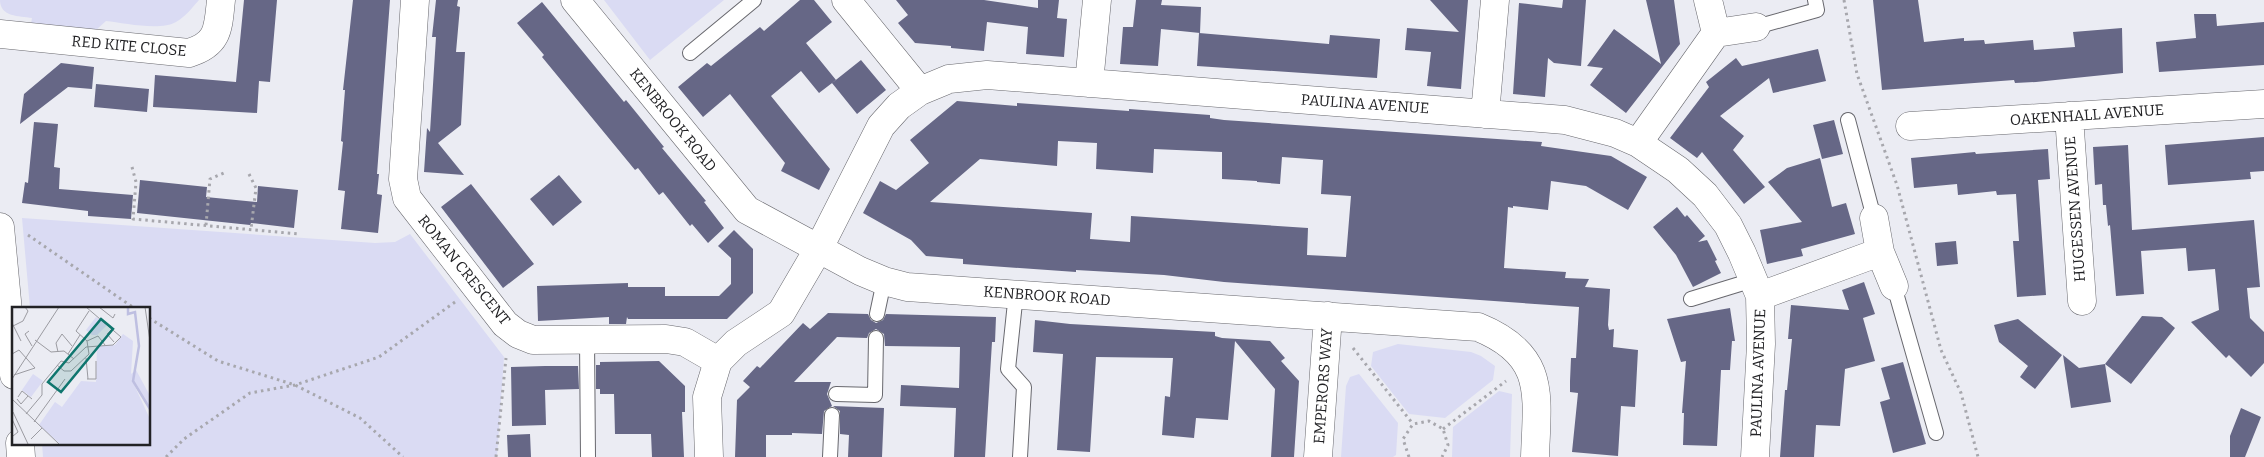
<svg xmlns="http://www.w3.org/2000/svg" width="2264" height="457" font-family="Bitter,serif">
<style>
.green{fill:#dadbf3}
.building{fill:#666786;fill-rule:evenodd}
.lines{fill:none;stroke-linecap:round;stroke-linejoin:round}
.service-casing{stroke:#68686e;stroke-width:16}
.minor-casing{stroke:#68686e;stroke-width:29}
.path{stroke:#a7a7ad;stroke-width:3;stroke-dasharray:2.5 4;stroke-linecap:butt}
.service{stroke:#fff;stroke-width:14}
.minor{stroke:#fff;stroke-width:28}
.labels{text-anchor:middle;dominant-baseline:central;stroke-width:5;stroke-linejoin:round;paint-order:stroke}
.street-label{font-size:15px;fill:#222225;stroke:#fff}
.inset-river{fill:none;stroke:#bebfe1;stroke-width:2.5}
.inset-road{fill:none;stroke:#9b9ba1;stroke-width:1}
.view{fill:#0f766e;fill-opacity:0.15;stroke:#0f766e;stroke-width:2.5}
.inset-edge{fill:none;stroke:#222225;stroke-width:2.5}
</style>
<rect width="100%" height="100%" fill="#ebecf3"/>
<path class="green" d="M 0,0 L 199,0 C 192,8 185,17 176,22 C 161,31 123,23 106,21 L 96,30 L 31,24 L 32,18 C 19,16 0,17 0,0 Z
M 604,0 L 724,0 L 650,60 Z
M 22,218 L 375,243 L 395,242 L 410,234 L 504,357 L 497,457 L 43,457 L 42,443 L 149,443 L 149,308 L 30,308 Z
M 1398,344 L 1471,352 L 1481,356 L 1495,366 L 1493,380 L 1445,418 L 1409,414 L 1371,366 L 1373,352 Z
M 1359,374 L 1398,423 L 1396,455 L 1393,457 L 1341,457 L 1346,386 L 1350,377 Z
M 1499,391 L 1512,394 L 1510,457 L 1452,457 L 1453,427 Z"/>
<path class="building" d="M 244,0 L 277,0 L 270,82 L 259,81 L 257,113 L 153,107 L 155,75 L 236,82 Z
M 353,0 L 390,0 L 377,174 L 379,174 L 377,194 L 382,195 L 378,233 L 341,229 L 345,191 L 338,190 L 343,142 L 341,141 L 345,90 L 343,90 Z
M 436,0 L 458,0 L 457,6 L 460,7 L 456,52 L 465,52 L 461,125 L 438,143 L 464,175 L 424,172 L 427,128 L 430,132 L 436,37 L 432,37 Z
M 800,0 L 814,0 L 832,22 L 806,43 L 836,80 L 819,93 L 801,71 L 771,96 L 830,169 L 819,190 L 781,171 L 785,163 L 730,94 L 703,117 L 678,87 L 707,63 L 711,66 L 760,27 L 764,31 Z
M 896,0 L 984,0 L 1038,8 L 1038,0 L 1059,0 L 1057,18 L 1067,19 L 1064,57 L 1026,54 L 1028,27 L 987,22 L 984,51 L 951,48 L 951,46 L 915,43 L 898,23 L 908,15 Z
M 1136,0 L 1162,0 L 1161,5 L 1201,7 L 1200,33 L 1161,29 L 1158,66 L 1120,64 L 1123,27 L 1133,27 Z
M 1430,0 L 1468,0 L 1461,89 L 1427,86 L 1431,52 L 1405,50 L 1407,28 L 1459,32 Z
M 1563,0 L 1586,0 L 1581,66 L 1554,63 L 1548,58 L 1545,97 L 1513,94 L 1519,3 L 1562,8 Z
M 1646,0 L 1674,0 L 1680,44 L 1626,113 L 1590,85 L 1603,68 L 1587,66 L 1614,29 L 1661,64 Z
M 1873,0 L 1918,0 L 1924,42 L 1964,38 L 1964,41 L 1984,40 L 1985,44 L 2033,40 L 2034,50 L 2075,47 L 2073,32 L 2122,28 L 2123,73 L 2036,82 L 2015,83 L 2014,80 L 1882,90 Z
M 542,2 L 624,102 L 626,100 L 639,116 L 664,147 L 662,148 L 706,201 L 704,202 L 724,228 L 708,243 L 692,224 L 690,226 L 663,192 L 659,195 L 638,168 L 635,170 L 542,57 L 544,55 L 517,23 Z
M 2194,14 L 2216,14 L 2217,26 L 2264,22 L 2264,65 L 2159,72 L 2156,42 L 2196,38 Z
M 1199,33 L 1329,44 L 1330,35 L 1380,39 L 1377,78 L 1197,66 Z
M 1818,49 L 1826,81 L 1773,93 L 1769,78 L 1720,116 L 1744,136 L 1733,150 L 1765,187 L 1744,204 L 1702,152 L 1697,158 L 1670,138 L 1709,87 L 1706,82 L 1736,58 L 1742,66 Z
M 861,60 L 886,90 L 857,114 L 832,83 Z
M 61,63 L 94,67 L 92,89 L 68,87 L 20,124 L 24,94 Z
M 96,84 L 149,89 L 147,112 L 94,107 Z
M 957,101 L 1017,106 L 1017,103 L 1129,111 L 1129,109 L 1210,115 L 1210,118 L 1224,120 L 1542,142 L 1541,146 L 1611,156 L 1647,177 L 1628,210 L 1586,186 L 1551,181 L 1548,210 L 1513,206 L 1513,208 L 1508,207 L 1504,268 L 1566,272 L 1565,278 L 1589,279 L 1585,287 L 1610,289 L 1608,325 L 1609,330 L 1614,329 L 1613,347 L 1638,350 L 1635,407 L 1621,406 L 1618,456 L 1572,452 L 1578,393 L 1570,392 L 1570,381 L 1571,358 L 1576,358 L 1579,307 L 1224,282 L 1164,275 L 1076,270 L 1076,272 L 963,264 L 963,259 L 926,256 L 911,240 L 863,213 L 880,181 L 896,190 L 929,163 L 910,140 ZM 1058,141 L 1097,143 L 1096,169 L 1153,173 L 1154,149 L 1222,152 L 1222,179 L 1257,181 L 1257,182 L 1280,184 L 1282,157 L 1323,160 L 1321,194 L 1351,196 L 1346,257 L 1307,255 L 1308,228 L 1131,216 L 1130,242 L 1090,239 L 1092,213 L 930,202 L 980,159 L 1057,166 Z
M 1834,120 L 1843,154 L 1822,159 L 1813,125 Z
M 34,122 L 58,124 L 54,167 L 60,168 L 59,189 L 133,195 L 131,219 L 88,216 L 88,211 L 22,203 L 25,182 L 28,183 Z
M 2264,137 L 2264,171 L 2250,172 L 2251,179 L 2168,185 L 2165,145 Z
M 2128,145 L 2132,230 L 2254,220 L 2260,287 L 2247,288 L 2250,318 L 2264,332 L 2264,363 L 2251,377 L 2229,355 L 2226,358 L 2191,322 L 2219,310 L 2215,269 L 2188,271 L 2186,248 L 2141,251 L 2144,294 L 2116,296 L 2110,225 L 2108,226 L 2106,205 L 2103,205 L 2102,184 L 2095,185 L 2093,147 Z
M 2048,149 L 2050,179 L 2038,180 L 2046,295 L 2017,297 L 2013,241 L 2019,241 L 2016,194 L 1997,195 L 1996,191 L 1958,195 L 1957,184 L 1914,188 L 1911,158 L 1975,152 L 1976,154 Z
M 1820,158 L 1832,207 L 1846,203 L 1855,234 L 1801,249 L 1803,256 L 1767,264 L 1760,230 L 1802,222 L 1768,182 L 1787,168 Z
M 559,175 L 582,202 L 553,226 L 530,199 Z
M 140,180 L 207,187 L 206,197 L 257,202 L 258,186 L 298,190 L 294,228 L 251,223 L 250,225 L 137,213 Z
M 471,184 L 534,264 L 503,288 L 441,207 Z
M 1677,207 L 1685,217 L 1687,215 L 1705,236 L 1698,242 L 1707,240 L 1717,260 L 1715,261 L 1721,273 L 1693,287 L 1676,255 L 1653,227 Z
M 734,230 L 753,249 L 753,293 L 727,319 L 628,319 L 627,317 L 626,324 L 609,324 L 609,317 L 538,321 L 537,286 L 628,283 L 628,287 L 665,287 L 665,296 L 719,296 L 731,284 L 731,258 L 718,246 Z
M 1956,241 L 1958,264 L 1937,266 L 1935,243 Z
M 1864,282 L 1875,314 L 1863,318 L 1875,361 L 1845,369 L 1840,426 L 1816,425 L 1814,457 L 1780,457 L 1785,390 L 1787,390 L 1792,339 L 1788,339 L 1791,305 L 1849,310 L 1842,290 Z
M 1730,308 L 1735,341 L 1732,341 L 1730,370 L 1721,370 L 1717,446 L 1683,445 L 1684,413 L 1682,413 L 1686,361 L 1681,362 L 1667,319 Z
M 828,313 L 868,314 L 871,320 L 876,323 L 883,320 L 886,314 L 996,317 L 995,342 L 992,342 L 985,457 L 954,457 L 956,408 L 900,406 L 901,385 L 959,388 L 960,347 L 885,346 L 884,334 L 876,329 L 869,333 L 867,338 L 837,337 L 794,382 L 831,382 L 827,394 L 832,406 L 824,411 L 822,434 L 792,433 L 792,435 L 766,435 L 766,457 L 735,457 L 737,400 L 750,387 L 743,381 L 757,366 L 760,368 L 803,323 L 810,329 Z
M 2142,316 L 2162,317 L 2175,328 L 2131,384 L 2105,364 L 2111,402 L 2071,408 L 2063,355 L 2079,368 L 2105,364 Z
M 2018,319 L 2062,355 L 2035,389 L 2020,377 L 2028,366 L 1999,342 L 1994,325 Z
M 1035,320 L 1070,324 L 1215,332 L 1215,336 L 1222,338 L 1270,341 L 1285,358 L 1281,361 L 1299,381 L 1294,457 L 1271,457 L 1275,389 L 1235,341 L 1228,420 L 1196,418 L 1194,438 L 1162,435 L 1165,396 L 1170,397 L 1173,358 L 1096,357 L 1090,452 L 1057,450 L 1063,354 L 1033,352 Z
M 659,361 L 685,386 L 685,412 L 682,412 L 684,457 L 652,457 L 651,434 L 615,434 L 614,394 L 600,394 L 600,389 L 596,389 L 596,365 L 600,365 L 600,362 Z
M 1903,362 L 1926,444 L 1893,453 L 1880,402 L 1890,399 L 1881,368 Z
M 545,366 L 578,366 L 579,389 L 545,390 L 546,425 L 512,426 L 511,367 Z
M 833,406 L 884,408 L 882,457 L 848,457 L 849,435 L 840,434 L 840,411 Z
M 2241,408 L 2261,417 L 2245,457 L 2230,457 L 2230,436 Z
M 530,434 L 531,457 L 508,457 L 507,435 Z"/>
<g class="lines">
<g class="service-casing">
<path id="service" d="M 1756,27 L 1817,10 L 1815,0
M 690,53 L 754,0
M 1848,120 L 1874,218
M 1894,286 L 1936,433
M 1016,293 L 1008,369 L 1024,387 L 1020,457
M 1691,299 L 1753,280
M 877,314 L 884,281
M 587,339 L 588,457
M 836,394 L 875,395 L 876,338
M 830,457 L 832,415"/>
</g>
<g class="minor-casing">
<path id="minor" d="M 415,0 L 403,179 L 407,198 L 505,324 L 518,334 L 533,340 L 666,339 L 685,342 L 718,361
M 575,0 L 747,210 L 860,271 L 884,281 L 907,287 L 1478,327 C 1547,355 1537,395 1535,457
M 846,0 L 920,91
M 1708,0 L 1716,33
M 0,34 L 189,53 C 219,44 218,28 221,0
M 1089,83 L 1097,0
M 1485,114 L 1495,0
M 2069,116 L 2082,301
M 1910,126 L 2264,104
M 1638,143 L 1716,33 L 1756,27
M 1874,218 L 1880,252 L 1894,286
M 0,227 L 14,375
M 1760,296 L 1880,252
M 20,443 L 21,457
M 709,457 L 707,397 L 718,361 L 736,343 L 781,313 L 819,248 L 881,126 L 899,106 L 920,91 L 949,79 L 987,75 L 1565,120 L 1615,133 L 1638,143 L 1678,170 L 1705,195 L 1728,225 L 1742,253 L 1760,296 L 1761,344 L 1755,457
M 1318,457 L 1328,316"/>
</g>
<path class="path" d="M 1844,0 L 1857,74 L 1897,185 L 1941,350 L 1961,393 L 1978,457
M 132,167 L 136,182 L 133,219 L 299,234
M 249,174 L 256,188 L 251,229
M 206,225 L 210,179 L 226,172
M 28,235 L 134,308
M 149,318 L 218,361 L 295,385 L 360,418 L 403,457
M 1353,348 L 1413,424
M 1443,429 L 1506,381
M 166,457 L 184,439 L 250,393 L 295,385 L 379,357 L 455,302
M 496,457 L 506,358
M 1409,457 L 1403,439 L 1413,424 L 1429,421 L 1443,429 L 1448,445 L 1442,457"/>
<use href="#service" class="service"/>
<use href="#minor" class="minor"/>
</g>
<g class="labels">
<g class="street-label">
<text transform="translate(129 46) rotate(5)">RED KITE CLOSE</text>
<text transform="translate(1365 104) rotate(4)">PAULINA AVENUE</text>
<text transform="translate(2087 115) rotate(-4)">OAKENHALL AVENUE</text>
<text transform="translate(673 120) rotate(51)">KENBROOK ROAD</text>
<text transform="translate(2075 209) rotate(-94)">HUGESSEN AVENUE</text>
<text transform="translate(464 270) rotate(51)">ROMAN CRESCENT</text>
<text transform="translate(1047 296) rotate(4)">KENBROOK ROAD</text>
<text transform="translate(1758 373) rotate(-88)">PAULINA AVENUE</text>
<text transform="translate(1323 386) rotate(-86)">EMPERORS WAY</text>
</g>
</g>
<g transform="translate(12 307)">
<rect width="138" height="138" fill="#ebecf3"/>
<path d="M 84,10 L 95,18 L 85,28 L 80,28 L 74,23 ZM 111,27 L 121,34 L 119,67 L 124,63 L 137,87 L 137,102 L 119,71 L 137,110 L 137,137 L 48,137 L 27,118 L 43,95 L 50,100 L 69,74 L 84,75 L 85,39 L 103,38 ZM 21,67 L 31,74 L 19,90 L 10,83 Z" fill="#dadbf3"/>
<path class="inset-river" d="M 116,0 L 116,7 L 123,5 L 127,39 L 121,74 L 138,102"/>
<path class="inset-road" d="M 87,0 L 101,11 L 103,7M 133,0 L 138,34M 0,16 L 9,34M 1,19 L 11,14 L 16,4 L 13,0M 101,21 L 95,27 L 102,35M 17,24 L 13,27 L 20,39M 23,33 L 39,45 L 52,44 L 62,52M 75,34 L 86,29 L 93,38M 46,45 L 44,36 L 50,27 L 60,39M 0,47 L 7,43 L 23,61 L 2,68M 56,47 L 68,28M 74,51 L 76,72M 45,58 L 52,64 L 59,64 L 77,47 L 75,34 L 64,24 L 77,4M 0,72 L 47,0M 75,72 L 84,72 L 84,54M 6,90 L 10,84 L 20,92M 0,92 L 47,137M 5,92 L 9,97 L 16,89M 1,105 L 16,137M 14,107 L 30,88 L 30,77 L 49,54 L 57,56 L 74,40 L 101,38 L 109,30 L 74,0M 0,112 L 6,125 L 1,129M 22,115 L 53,72M 19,132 L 30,121"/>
<path class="view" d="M 89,12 L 101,22 L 49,85 L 36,75 Z"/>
<rect width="138" height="138" class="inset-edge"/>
</g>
</svg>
